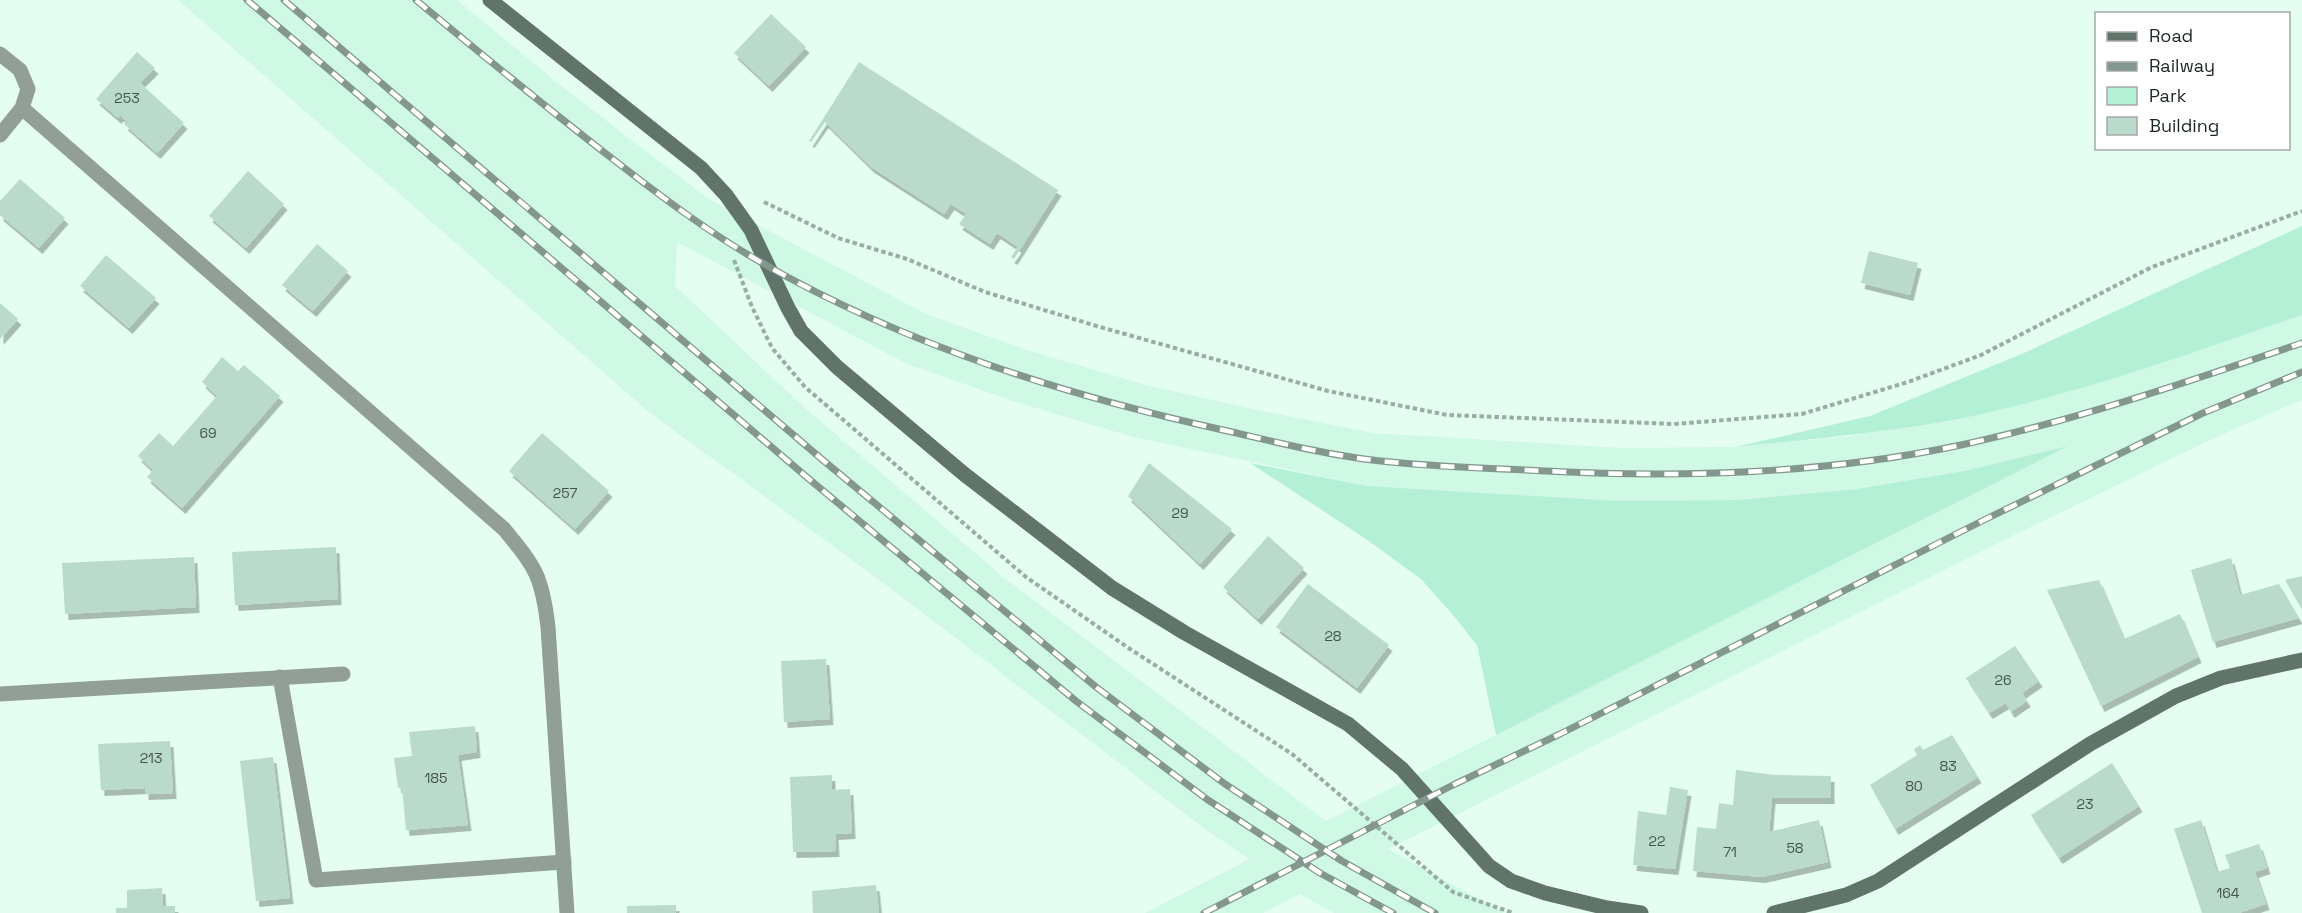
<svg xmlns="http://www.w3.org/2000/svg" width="2302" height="913" font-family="'Space Grotesk',sans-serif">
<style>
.built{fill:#cff8e5;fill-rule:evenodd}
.green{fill:#b3f0d5}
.building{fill:#badacb;filter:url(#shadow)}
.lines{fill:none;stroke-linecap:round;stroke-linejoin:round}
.path{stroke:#98ada3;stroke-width:4;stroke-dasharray:4.5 3;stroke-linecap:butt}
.service{stroke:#919f98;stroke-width:15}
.minor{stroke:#919f98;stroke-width:15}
.secondary{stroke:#61746b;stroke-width:15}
.rail-casing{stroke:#83978e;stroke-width:7}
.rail{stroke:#fff;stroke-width:4.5;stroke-dasharray:14;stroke-linecap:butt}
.labels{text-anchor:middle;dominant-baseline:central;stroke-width:5;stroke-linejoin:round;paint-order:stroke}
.number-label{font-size:14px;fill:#43544c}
</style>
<defs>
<filter id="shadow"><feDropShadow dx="3.5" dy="6" stdDeviation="0" flood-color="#0004"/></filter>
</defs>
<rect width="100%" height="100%" fill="#e4fff2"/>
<path class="built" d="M 178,0 L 457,0 L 569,92 L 707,198 L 928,315 L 1030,351 L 1146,385 L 1262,411 L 1374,433 L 1621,448 L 1735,447 L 1850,436 L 1954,419 L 2054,395 L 2165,361 L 2302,315 L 2302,400 L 2214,438 L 1996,544 L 1388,849 L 1504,913 L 1334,913 L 1300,894 L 1263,913 L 1145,913 L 1250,859 L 1209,832 L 885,584 L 650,413 ZM 677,242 L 907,364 L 1013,401 L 1133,437 L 1367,486 L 1620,501 L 1738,500 L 1857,489 L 1964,471 L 2064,447 L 1326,821 L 1002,576 L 805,408 L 675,286 Z"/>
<path class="green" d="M 2302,226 L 2302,315 C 2188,354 2071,397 1952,420 C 1880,433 1807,440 1735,447 L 1870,416 L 2024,353 Z
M 2068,446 L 1496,735 L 1477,645 L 1453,615 L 1421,579 L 1366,539 L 1250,463 L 1367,486 L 1620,501 L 1738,500 L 1857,489 L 1964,471 Z"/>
<path class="building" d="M 771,14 L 806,47 L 769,86 L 734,53 Z
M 137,52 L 155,68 L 140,83 L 184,123 L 157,153 L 124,124 L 127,122 L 120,115 L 118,118 L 96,99 Z
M 859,62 L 1058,190 L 1014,259 L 1011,257 L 1018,247 L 997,233 L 990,244 L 959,224 L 966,214 L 951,204 L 944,214 L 871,167 L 825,122 L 811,142 L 809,141 Z
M 248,171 L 284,204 L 246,248 L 209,216 Z
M 20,179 L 65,218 L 39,248 L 0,215 L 0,201 Z
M 317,244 L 348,271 L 313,311 L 282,285 Z
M 1869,251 L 1918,263 L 1910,295 L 1861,283 Z
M 106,255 L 156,298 L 129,328 L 80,286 Z
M 0,303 L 18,319 L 0,339 Z
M 222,357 L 238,371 L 244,365 L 280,396 L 182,508 L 147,477 L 153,470 L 138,456 L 159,433 L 173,446 L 217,396 L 202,382 Z
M 542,433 L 609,491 L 575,529 L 509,471 Z
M 1149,463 L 1232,529 L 1200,564 L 1128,496 Z
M 1268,536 L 1304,568 L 1258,619 L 1223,587 Z
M 336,547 L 338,599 L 235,605 L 232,552 Z
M 194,557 L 196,607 L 65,614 L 62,563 Z
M 2231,558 L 2240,595 L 2279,584 L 2299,618 L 2213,642 L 2191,570 Z
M 2302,576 L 2302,609 L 2285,580 Z
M 2099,580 L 2124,639 L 2180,614 L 2198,657 L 2101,706 L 2047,590 Z
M 1308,584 L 1389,645 L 1357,688 L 1276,627 Z
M 2015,646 L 2039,681 L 2022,693 L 2027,701 L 2011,712 L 2006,703 L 1989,713 L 1966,678 Z
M 826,659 L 830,719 L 784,722 L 781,661 Z
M 475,726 L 477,752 L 458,755 L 468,825 L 406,830 L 402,787 L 398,788 L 394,758 L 412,756 L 409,732 Z
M 1952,735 L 1978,777 L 1895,829 L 1870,785 L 1917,755 L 1914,749 L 1920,745 L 1923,750 Z
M 170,741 L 173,793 L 145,794 L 145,788 L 101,790 L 98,744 Z
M 273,757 L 290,898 L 256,901 L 240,761 Z
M 2112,763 L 2139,806 L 2059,858 L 2031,815 Z
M 1736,770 L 1775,775 L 1831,776 L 1831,798 L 1772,798 L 1769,832 L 1819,820 L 1828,862 L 1762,877 L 1693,871 L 1697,827 L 1716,829 L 1719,803 L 1733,805 Z
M 832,775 L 832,790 L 850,789 L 852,833 L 835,834 L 836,851 L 793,852 L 790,777 Z
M 1670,787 L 1688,790 L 1675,869 L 1633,865 L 1638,811 L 1666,815 Z
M 2201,820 L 2217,872 L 2230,868 L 2225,855 L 2259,844 L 2267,868 L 2255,872 L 2266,904 L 2239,913 L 2202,913 L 2174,829 Z
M 876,885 L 879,913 L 813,913 L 812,891 Z
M 162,888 L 163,906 L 175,906 L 175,913 L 116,913 L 116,908 L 127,908 L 127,890 Z
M 676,905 L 676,913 L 627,913 L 627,906 Z"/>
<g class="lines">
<path class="path" d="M 764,202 L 838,238 L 907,259 L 985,292 L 1100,327 L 1328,391 L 1447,415 L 1674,424 L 1802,414 L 1908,382 L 1981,355 L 2152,267 L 2302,211
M 734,260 L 752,307 L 772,348 L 805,387 L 1026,577 L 1130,649 L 1292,754 L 1453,892 L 1513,913"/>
<path class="service" d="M 280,677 L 316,880 L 564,862"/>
<path class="minor" d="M 0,54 L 20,70 L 28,89 L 22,108 L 0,135
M 22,108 L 504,529 C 536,568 542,576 548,627 L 567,913
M 0,694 L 343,674"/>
<path class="secondary" d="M 490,0 L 701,168 L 726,195 L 751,230 L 788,308 L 801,331 L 837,367 L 964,474 L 1112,588 L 1185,633 L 1348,724 L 1402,769 L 1489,866 L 1511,881 L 1545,893 L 1607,908 L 1641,913
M 1774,913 L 1846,895 L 1878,881 L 2090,744 L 2176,696 L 2221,678 L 2302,660"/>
<g class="rail-casing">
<path id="rail" d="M 247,0 L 809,479 L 1076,701 L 1208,800 L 1320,873 L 1393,913
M 284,0 L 824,461 L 1096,687 L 1225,784 L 1342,861 L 1435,913
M 416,0 C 481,54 547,108 614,160 C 663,198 711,234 764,264 C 906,345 1064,395 1223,430 C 1272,441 1322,454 1372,460 C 1429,467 1488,468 1545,471 C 1684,478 1824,474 1961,445 C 2077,420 2190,381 2302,343
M 1204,913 L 1453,785 L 1560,734 L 1984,520 L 2203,413 L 2302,372"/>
</g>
<use href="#rail" class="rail"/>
</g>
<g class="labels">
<g class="number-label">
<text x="127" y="98">253</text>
<text x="208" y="433">69</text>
<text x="565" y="493">257</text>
<text x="1180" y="513">29</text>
<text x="1333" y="636">28</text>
<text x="2003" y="680">26</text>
<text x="151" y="758">213</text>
<text x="1948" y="766">83</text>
<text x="436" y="778">185</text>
<text x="1914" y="786">80</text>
<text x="2085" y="804">23</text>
<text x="1657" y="841">22</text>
<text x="1795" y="848">58</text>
<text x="1730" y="852">71</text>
<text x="2228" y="893">164</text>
</g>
</g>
<rect x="2095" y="12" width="195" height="138" fill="#ffffff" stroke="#a4a9a7" stroke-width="1.5"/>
<rect x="2107" y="32" width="30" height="9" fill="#61746b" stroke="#a4a9a7" stroke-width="1.5"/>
<text x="2149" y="42" font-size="18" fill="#1b2722">Road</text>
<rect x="2107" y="62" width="30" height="9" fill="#83978e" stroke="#a4a9a7" stroke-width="1.5"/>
<text x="2149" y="72" font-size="18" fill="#1b2722">Railway</text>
<rect x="2107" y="87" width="30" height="18" fill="#b3f0d5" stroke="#a4a9a7" stroke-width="1.5"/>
<text x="2149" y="102" font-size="18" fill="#1b2722">Park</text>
<rect x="2107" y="117" width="30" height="18" fill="#badacb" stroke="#a4a9a7" stroke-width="1.5"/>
<text x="2149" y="132" font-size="18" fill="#1b2722">Building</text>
</svg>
